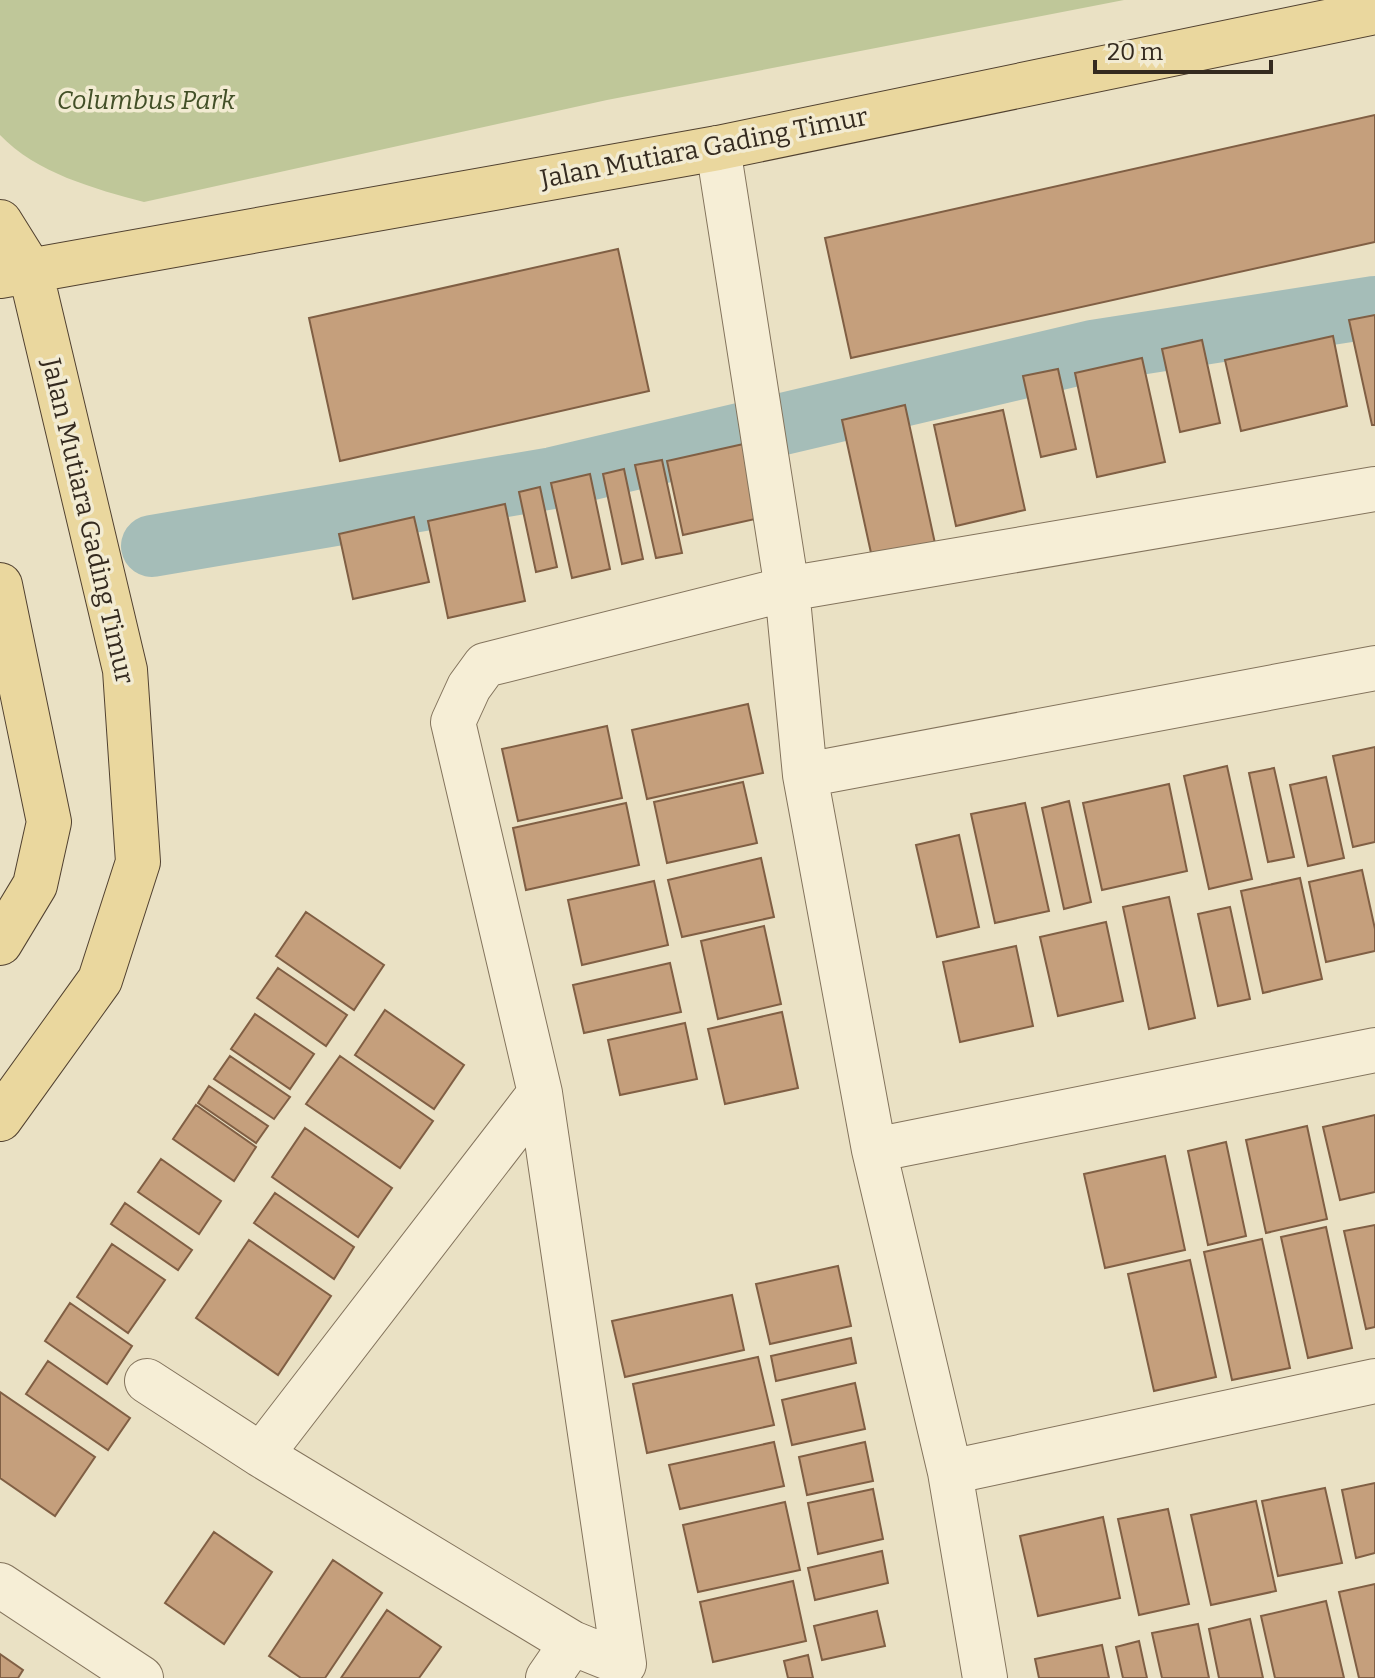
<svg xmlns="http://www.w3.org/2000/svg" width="1375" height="1678" font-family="Bitter,serif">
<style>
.green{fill:#bfc799}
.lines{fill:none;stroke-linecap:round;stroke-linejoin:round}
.canal{stroke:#a5bdb8;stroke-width:62}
.building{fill:#c59f7c;stroke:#805f44;stroke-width:2}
.minor-casing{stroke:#83735c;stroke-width:46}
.major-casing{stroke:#514130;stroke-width:46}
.minor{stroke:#f6eed6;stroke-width:44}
.major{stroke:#ead79e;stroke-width:44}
.labels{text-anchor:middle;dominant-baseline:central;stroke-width:7;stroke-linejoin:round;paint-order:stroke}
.park-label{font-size:26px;font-style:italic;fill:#424f27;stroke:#f2ebd2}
.street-label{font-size:26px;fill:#342a1f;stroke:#f2ebd2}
</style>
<rect width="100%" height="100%" fill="#eae1c4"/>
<path class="green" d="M 0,0 L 1124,0 L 607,100 L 144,202 C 95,189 36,173 0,135 Z"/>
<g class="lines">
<path class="canal" d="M 152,546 L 553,478 L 1093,351 L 1375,307"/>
</g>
<path class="building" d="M 1375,115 L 1375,242 L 851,358 L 825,238 Z
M 618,249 L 649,391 L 340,461 L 309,318 Z
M 1375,315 L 1375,425 L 1372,425 L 1349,320 Z
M 1333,336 L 1347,406 L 1241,431 L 1225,360 Z
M 1202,340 L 1220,423 L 1180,432 L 1162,349 Z
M 1142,358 L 1165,462 L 1097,477 L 1075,373 Z
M 1058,369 L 1076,449 L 1041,457 L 1023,376 Z
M 905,405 L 936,548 L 873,562 L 842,420 Z
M 1003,410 L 1025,510 L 956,526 L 934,425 Z
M 757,441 L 773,515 L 683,535 L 667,461 Z
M 662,460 L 682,553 L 656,558 L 635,465 Z
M 624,469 L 643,559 L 622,564 L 603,474 Z
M 590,474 L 610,569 L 572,578 L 551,483 Z
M 540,487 L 557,567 L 536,572 L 519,492 Z
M 505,504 L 525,601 L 448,618 L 428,521 Z
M 414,517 L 429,582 L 353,599 L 339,534 Z
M 748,704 L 763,773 L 647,799 L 632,730 Z
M 607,726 L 622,798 L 518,821 L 502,749 Z
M 1375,747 L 1375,842 L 1353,847 L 1333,756 Z
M 1227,766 L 1252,879 L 1209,889 L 1184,776 Z
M 1274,768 L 1294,857 L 1268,862 L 1249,773 Z
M 1326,777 L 1344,858 L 1308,866 L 1290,785 Z
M 743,782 L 757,843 L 667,863 L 654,802 Z
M 1169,784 L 1187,871 L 1102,890 L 1083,803 Z
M 1069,801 L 1091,902 L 1064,909 L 1042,808 Z
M 626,803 L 639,865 L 526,890 L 513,828 Z
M 1025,803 L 1049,911 L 995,923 L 971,814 Z
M 959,835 L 979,927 L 937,937 L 916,845 Z
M 761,858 L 774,917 L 682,937 L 668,880 Z
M 1362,870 L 1375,929 L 1375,951 L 1326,962 L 1309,882 Z
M 1300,878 L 1322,979 L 1263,993 L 1241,891 Z
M 654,881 L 668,945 L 582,965 L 568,900 Z
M 1169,897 L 1195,1018 L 1149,1029 L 1123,907 Z
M 1230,907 L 1250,999 L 1218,1006 L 1198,914 Z
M 306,912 L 384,965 L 354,1010 L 276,956 Z
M 1106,922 L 1123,1001 L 1058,1016 L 1040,937 Z
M 764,926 L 781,1004 L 718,1019 L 701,941 Z
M 1016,946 L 1033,1026 L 960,1042 L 943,962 Z
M 670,963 L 681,1012 L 584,1033 L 573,985 Z
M 278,968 L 347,1015 L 326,1046 L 257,998 Z
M 385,1010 L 464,1065 L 434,1109 L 355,1055 Z
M 782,1012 L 798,1088 L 725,1104 L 708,1029 Z
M 255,1014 L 314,1054 L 290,1089 L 231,1049 Z
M 685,1023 L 697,1079 L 620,1095 L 608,1040 Z
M 230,1056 L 290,1097 L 274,1119 L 214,1079 Z
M 340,1056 L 433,1121 L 400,1168 L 306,1104 Z
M 209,1086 L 268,1126 L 256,1143 L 198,1103 Z
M 196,1105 L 256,1147 L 234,1181 L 173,1139 Z
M 1375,1115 L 1375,1192 L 1340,1200 L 1323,1127 Z
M 1307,1126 L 1327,1219 L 1266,1233 L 1246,1140 Z
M 305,1128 L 392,1188 L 358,1237 L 272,1177 Z
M 1226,1142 L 1246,1236 L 1208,1245 L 1188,1151 Z
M 1165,1156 L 1185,1250 L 1105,1268 L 1084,1174 Z
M 161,1159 L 221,1201 L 199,1234 L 138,1192 Z
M 275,1193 L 354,1247 L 334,1279 L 254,1223 Z
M 125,1203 L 192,1250 L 178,1270 L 111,1224 Z
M 1375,1225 L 1375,1327 L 1366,1329 L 1344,1231 Z
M 1326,1227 L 1352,1348 L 1308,1358 L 1281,1237 Z
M 1262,1239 L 1290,1368 L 1232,1380 L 1204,1252 Z
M 249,1240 L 331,1296 L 278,1375 L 196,1318 Z
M 112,1244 L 165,1280 L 128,1333 L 77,1297 Z
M 1190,1260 L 1216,1377 L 1154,1391 L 1128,1274 Z
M 838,1266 L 851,1326 L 770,1344 L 756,1284 Z
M 732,1295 L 744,1350 L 625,1377 L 612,1321 Z
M 70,1303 L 132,1346 L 107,1384 L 45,1341 Z
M 851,1338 L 856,1363 L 776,1381 L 771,1356 Z
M 758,1357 L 774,1425 L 647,1453 L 633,1384 Z
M 48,1361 L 130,1418 L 108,1450 L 26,1394 Z
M 855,1383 L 865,1429 L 792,1445 L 782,1400 Z
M 0,1392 L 95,1457 L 55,1516 L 0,1478 Z
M 774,1442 L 784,1486 L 680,1509 L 669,1465 Z
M 865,1442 L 873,1481 L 807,1495 L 799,1457 Z
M 1375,1483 L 1375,1553 L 1356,1558 L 1342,1490 Z
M 1325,1488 L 1342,1563 L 1278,1576 L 1262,1501 Z
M 873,1489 L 883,1539 L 818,1554 L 808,1503 Z
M 1256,1501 L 1276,1591 L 1211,1605 L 1191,1515 Z
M 785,1502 L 800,1570 L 698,1592 L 683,1525 Z
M 1168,1509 L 1189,1604 L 1139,1615 L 1118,1519 Z
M 1103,1517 L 1120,1598 L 1038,1616 L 1020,1536 Z
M 214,1532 L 272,1572 L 224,1644 L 165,1603 Z
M 882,1551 L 888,1583 L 815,1600 L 808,1568 Z
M 333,1560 L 382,1593 L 325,1678 L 301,1678 L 269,1656 Z
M 793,1581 L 806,1641 L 713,1662 L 700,1602 Z
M 1375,1584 L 1375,1678 L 1359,1678 L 1339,1592 Z
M 1326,1601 L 1344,1678 L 1275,1678 L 1261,1616 Z
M 387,1610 L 441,1647 L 419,1678 L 341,1678 Z
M 877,1611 L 885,1646 L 822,1660 L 814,1626 Z
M 1250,1619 L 1263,1678 L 1219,1678 L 1209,1629 Z
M 1198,1624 L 1209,1678 L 1162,1678 L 1152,1633 Z
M 1139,1641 L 1147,1678 L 1123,1678 L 1116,1647 Z
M 1102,1645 L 1109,1678 L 1039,1678 L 1035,1659 Z
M 0,1654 L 23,1670 L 18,1678 L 0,1678 Z
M 808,1655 L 813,1678 L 788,1678 L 784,1661 Z"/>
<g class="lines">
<g class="minor-casing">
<path id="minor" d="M 718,148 L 787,589 L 805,775 L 874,1150 L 950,1472 L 985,1678
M 805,775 L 1375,668
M 540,1093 L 261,1455 L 572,1643 L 624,1664 L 540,1093 L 453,722 L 469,687 L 485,665 L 787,589 L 1375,489
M 874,1150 L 1375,1050
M 147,1381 L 261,1455
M 950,1472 L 1375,1381
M 0,1585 L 141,1678
M 548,1678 L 572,1643"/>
</g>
<g class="major-casing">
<path id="major" d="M 0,222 L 30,270 L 125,670 L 138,862 L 100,980 L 0,1119
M 0,276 L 718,148 L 1375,12
M 0,585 L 49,822 L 35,885 L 0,943"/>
</g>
<use href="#minor" class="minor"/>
<use href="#major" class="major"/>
</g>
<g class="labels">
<g class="park-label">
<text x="146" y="100">Columbus Park</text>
</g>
<g class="street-label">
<text transform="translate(704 148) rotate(-11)">Jalan Mutiara Gading Timur</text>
<text transform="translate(88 521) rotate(77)">Jalan Mutiara Gading Timur</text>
</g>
</g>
<path d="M1095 60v12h176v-12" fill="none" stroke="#342a1f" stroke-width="4"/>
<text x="1107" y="60" font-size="24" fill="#342a1f" stroke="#f2ebd2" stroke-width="6" paint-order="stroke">20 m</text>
</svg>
